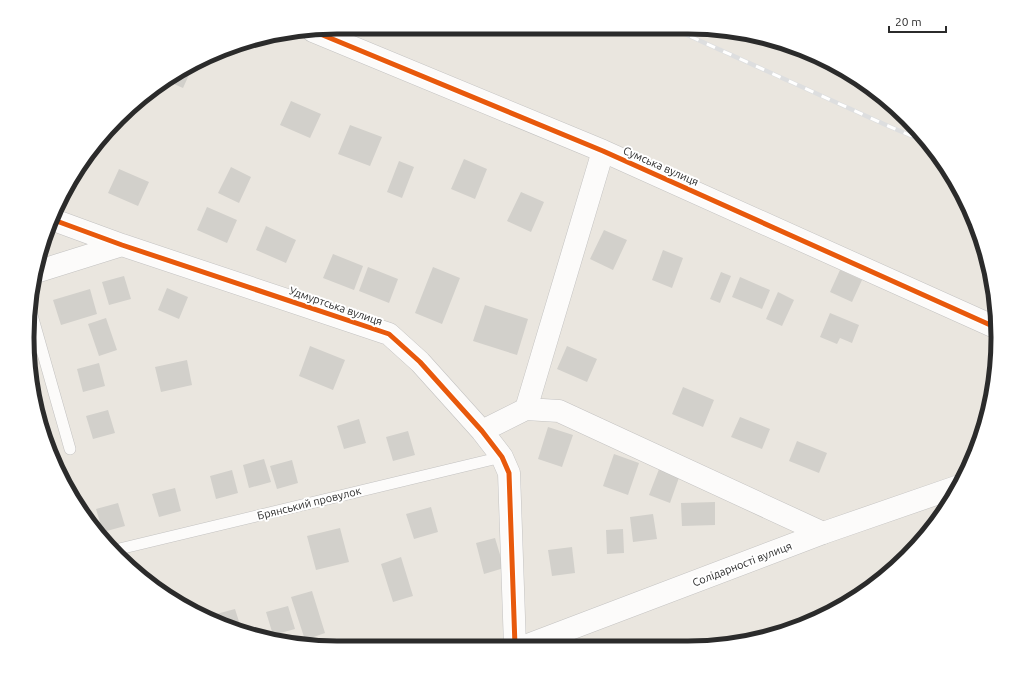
<svg xmlns="http://www.w3.org/2000/svg" width="1025" height="675" font-family="Ubuntu,sans-serif">
<style>
.building{fill:#d2d0cb}
.lines{fill:none;stroke-linecap:round;stroke-linejoin:round}
.service-casing{stroke:#c3c2c1;stroke-width:12}
.minor-casing{stroke:#c3c2c1;stroke-width:23}
.tertiary-casing{stroke:#c3c2c1;stroke-width:23}
.service{stroke:#fcfbfa;stroke-width:11}
.minor{stroke:#fcfbfa;stroke-width:22}
.tertiary{stroke:#fcfbfa;stroke-width:22}
.rail-casing{stroke:#dddedf;stroke-width:4.5}
.rail{stroke:#fff;stroke-width:3;stroke-dasharray:9;stroke-linecap:butt}
.cycleway-casing{stroke:#fff;stroke-width:8}
.cycleway{stroke:#e8590c;stroke-width:5}
.labels{text-anchor:middle;dominant-baseline:central;stroke-width:4;stroke-linejoin:round;paint-order:stroke}
.street-label{font-size:11px;fill:#2b2b2b;stroke:#fff}
.rim{fill:none;stroke:#2b2b2b;stroke-width:5}
</style>
<rect width="100%" height="100%" fill="#eae6df"/>
<path class="building" d="M 193,66 L 183,88 L 165,80 L 165,79 Z
M 291,101 L 321,114 L 310,138 L 280,125 Z
M 350,125 L 382,137 L 370,166 L 338,154 Z
M 88,155 L 90,156 L 80,179 L 75,177 Z
M 464,159 L 487,169 L 475,199 L 451,189 Z
M 399,161 L 414,167 L 402,198 L 387,192 Z
M 231,167 L 251,177 L 239,203 L 218,193 Z
M 119,169 L 149,182 L 138,206 L 108,193 Z
M 521,192 L 544,202 L 531,232 L 507,221 Z
M 207,207 L 237,220 L 227,243 L 197,230 Z
M 266,226 L 296,240 L 286,263 L 256,250 Z
M 604,230 L 627,240 L 613,270 L 590,259 Z
M 663,250 L 683,258 L 672,288 L 652,280 Z
M 333,254 L 363,266 L 354,290 L 323,278 Z
M 368,267 L 398,279 L 389,303 L 359,291 Z
M 433,267 L 460,278 L 442,324 L 415,313 Z
M 840,270 L 862,280 L 852,302 L 830,292 Z
M 721,272 L 731,276 L 720,303 L 710,299 Z
M 124,276 L 131,299 L 109,305 L 102,282 Z
M 740,277 L 770,290 L 762,309 L 732,297 Z
M 167,288 L 188,297 L 179,319 L 158,310 Z
M 90,289 L 97,314 L 61,325 L 53,300 Z
M 778,292 L 794,300 L 782,326 L 766,319 Z
M 485,305 L 528,319 L 517,355 L 473,341 Z
M 830,313 L 859,325 L 852,343 L 840,338 L 837,344 L 820,337 Z
M 106,318 L 117,350 L 99,356 L 88,324 Z
M 310,346 L 345,360 L 333,390 L 299,376 Z
M 567,346 L 597,359 L 587,382 L 557,369 Z
M 187,360 L 192,385 L 161,392 L 155,367 Z
M 99,363 L 105,386 L 83,392 L 77,369 Z
M 683,387 L 714,400 L 703,427 L 672,414 Z
M 108,410 L 115,433 L 93,439 L 86,416 Z
M 740,417 L 770,429 L 762,449 L 731,437 Z
M 359,419 L 366,443 L 344,449 L 337,426 Z
M 548,427 L 573,435 L 562,467 L 538,459 Z
M 408,431 L 415,455 L 393,461 L 386,437 Z
M 797,441 L 827,453 L 819,473 L 789,461 Z
M 614,454 L 639,463 L 628,495 L 603,486 Z
M 264,459 L 271,482 L 249,488 L 243,465 Z
M 292,460 L 298,483 L 277,489 L 270,466 Z
M 661,464 L 681,472 L 670,503 L 649,495 Z
M 232,470 L 238,493 L 216,499 L 210,476 Z
M 175,488 L 181,511 L 159,517 L 152,494 Z
M 715,502 L 715,525 L 682,526 L 681,503 Z
M 118,503 L 125,526 L 103,532 L 96,509 Z
M 431,507 L 438,532 L 414,539 L 406,514 Z
M 653,514 L 657,539 L 633,542 L 630,517 Z
M 340,528 L 349,562 L 316,570 L 307,536 Z
M 623,529 L 624,553 L 607,554 L 606,530 Z
M 495,538 L 504,568 L 484,574 L 476,543 Z
M 572,547 L 575,573 L 552,576 L 548,550 Z
M 401,557 L 413,596 L 393,602 L 381,564 Z
M 312,591 L 325,633 L 305,640 L 291,597 Z
M 288,606 L 295,629 L 273,635 L 266,612 Z
M 235,609 L 241,628 L 205,617 Z"/>
<g class="lines">
<g class="service-casing">
<path id="service" d="M 30,308 L 70,449
M 115,550 L 502,457"/>
</g>
<g class="minor-casing">
<path id="minor" d="M 313,31 L 603,151 L 997,328
M 51,219 L 122,245 L 389,334 L 420,362 L 482,431 L 502,457 L 509,473 L 515,646
M 39,271 L 122,245
M 526,409 L 603,151
M 482,431 L 526,409 L 559,411 L 823,533"/>
</g>
<g class="tertiary-casing">
<path id="tertiary" d="M 525,646 L 823,533 L 959,486"/>
</g>
<use href="#service" class="service"/>
<use href="#minor" class="minor"/>
<use href="#tertiary" class="tertiary"/>
<g class="rail-casing">
<path id="rail" d="M 674,29 L 886,125 L 928,143"/>
</g>
<use href="#rail" class="rail"/>
<g class="cycleway-casing">
<path id="cycleway" d="M 313,31 L 603,151 L 997,328
M 51,219 L 122,245 L 389,334 L 420,362 L 482,431 L 502,457 L 509,473 L 515,646"/>
</g>
<use href="#cycleway" class="cycleway"/>
</g>
<g class="labels">
<g class="street-label">
<text transform="translate(661 166) rotate(24)">Сумська вулиця</text>
<text transform="translate(336 306) rotate(19)">Удмуртська вулиця</text>
<text transform="translate(309 503) rotate(-14)">Брянський провулок</text>
<text transform="translate(742 564) rotate(-21)">Солідарності вулиця</text>
</g>
</g>
<path d="M0 0H1025V675H0ZM337 34H688A303 303 0 0 1 991 337V338A303 303 0 0 1 688 641H337A303 303 0 0 1 34 338V337A303 303 0 0 1 337 34Z" fill="#fff" fill-rule="evenodd"/>
<path class="rim" d="M337 34H688A303 303 0 0 1 991 337V338A303 303 0 0 1 688 641H337A303 303 0 0 1 34 338V337A303 303 0 0 1 337 34Z"/>
<path d="M889 26v6h57v-6" fill="none" stroke="#2b2b2b" stroke-width="2"/>
<text x="895" y="26" font-size="12" fill="#2b2b2b" stroke="#ffffff" stroke-width="3" paint-order="stroke">20 m</text>
</svg>
